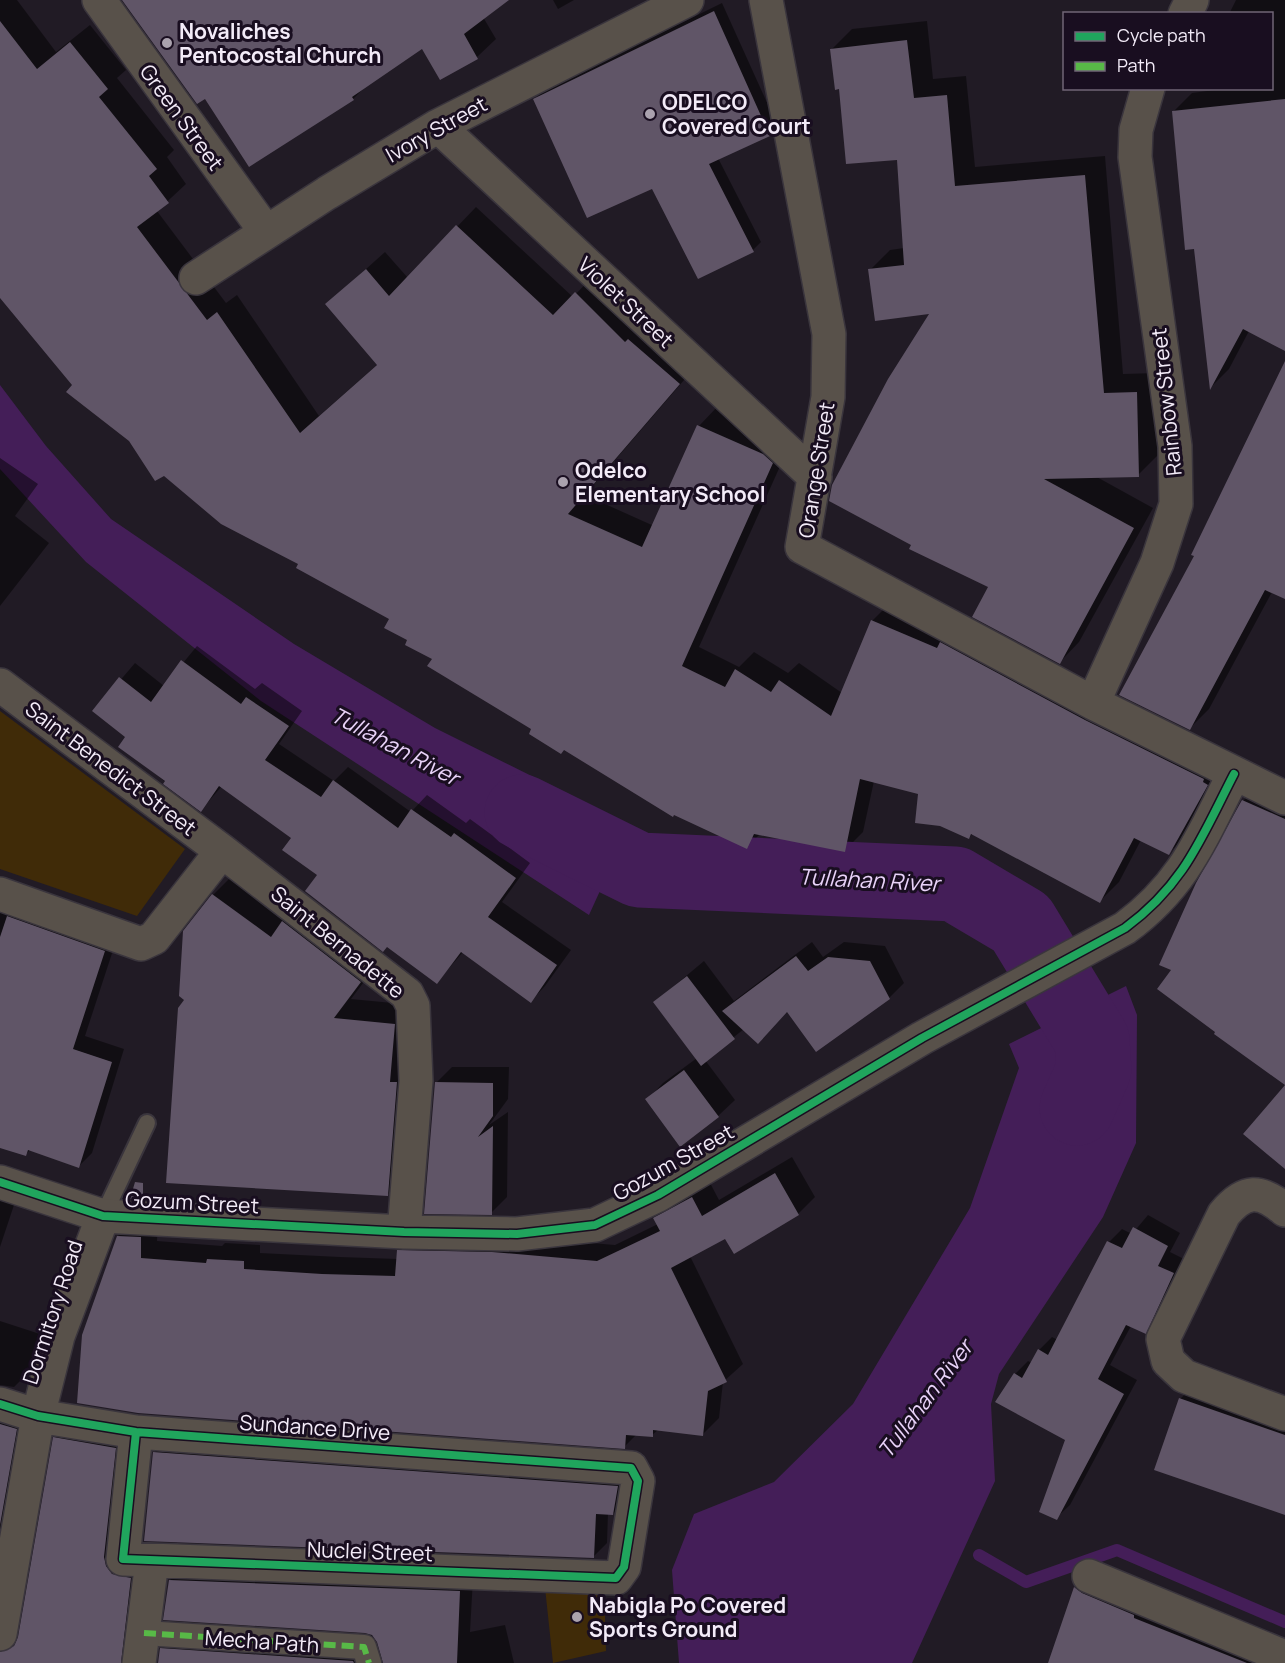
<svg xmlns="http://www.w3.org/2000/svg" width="1285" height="1663" font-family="Manrope,sans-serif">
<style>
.green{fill:#402b08}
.water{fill:#441e58}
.shadow{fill:#0007}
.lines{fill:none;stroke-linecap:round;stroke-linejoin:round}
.stream{stroke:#441e58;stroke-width:12}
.river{stroke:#441e58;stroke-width:75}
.building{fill:#605567}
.service-casing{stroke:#3a353d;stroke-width:20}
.pedestrian-casing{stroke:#3a353d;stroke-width:27}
.minor-casing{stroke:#3a353d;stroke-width:36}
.service{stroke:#58514a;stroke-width:16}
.pedestrian{stroke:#58514a;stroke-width:24}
.minor{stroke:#58514a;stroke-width:33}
.quiet{stroke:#58b947;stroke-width:6;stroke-dasharray:12 6;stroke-linecap:butt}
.cycleway-casing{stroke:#190e20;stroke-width:11}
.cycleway{stroke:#20a55d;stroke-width:8}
.poi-dot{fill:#aaa2ae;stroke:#190e20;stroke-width:2}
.labels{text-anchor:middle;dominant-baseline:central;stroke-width:6;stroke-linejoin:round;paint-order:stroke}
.poi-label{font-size:21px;font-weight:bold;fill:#f3ebf8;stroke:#190e20;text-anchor:start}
.street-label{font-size:21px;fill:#f3ebf8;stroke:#190e20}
.water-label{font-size:22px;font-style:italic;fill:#e9d3f9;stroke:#190e20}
</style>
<rect width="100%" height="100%" fill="#211b25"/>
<path class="green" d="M 0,711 L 185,849 L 137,916 L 0,869 Z
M 544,1578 L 604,1583 L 606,1651 L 553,1663 Z"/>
<path class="water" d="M 0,385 L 46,446 L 111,519 L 294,644 L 435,728 L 630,825 L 589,915 L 261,701 L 86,562 L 0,469 Z
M 1126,986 L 1137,1015 L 1136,1143 L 1103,1217 L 999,1374 L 991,1404 L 995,1481 L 912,1663 L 679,1663 L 672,1570 L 694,1514 L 774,1482 L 853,1404 L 970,1208 L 1019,1068 L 1009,1044 Z"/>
<path class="shadow" d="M 0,0 L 17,0 L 56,52 L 90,25 L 126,70 L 117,78 L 174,150 L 167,157 L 186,184 L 157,211 L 226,303 L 237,295 L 319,416 L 378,364 L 327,304 L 385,252 L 408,278 L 476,207 L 573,297 L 594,275 L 697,365 L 585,495 L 654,526 L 699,426 L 717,407 L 790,444 L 699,647 L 739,667 L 754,652 L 788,673 L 799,663 L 842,693 L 872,621 L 891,602 L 1222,760 L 1187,835 L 1169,853 L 1141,840 L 1119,882 L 1100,901 L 973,833 L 969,838 L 920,793 L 874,781 L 863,832 L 844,851 L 760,834 L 747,847 L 533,729 L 410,640 L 391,618 L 300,563 L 130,440 L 74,385 L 0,295 Z
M 124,0 L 507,0 L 483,17 L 496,39 L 477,57 L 440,78 L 422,47 L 365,87 L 353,99 L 205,97 Z
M 553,0 L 574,0 L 558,9 Z
M 1236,0 L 1285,0 L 1285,349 L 1249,331 L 1229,369 L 1211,387 L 1195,247 L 1173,112 L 1192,93 L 1229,88 L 1272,88 L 1272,14 L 1229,14 Z
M 722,3 L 778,127 L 769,135 L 718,158 L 761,242 L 753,250 L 653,187 L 535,99 L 543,91 Z
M 927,21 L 933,79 L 966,76 L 975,167 L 1105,156 L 1123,374 L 1156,373 L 1158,455 L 1138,475 L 1095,476 L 1153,508 L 1079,642 L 1060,662 L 990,586 L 913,544 L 931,312 L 870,270 L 890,250 L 904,248 L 898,158 L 840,88 L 832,49 L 852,29 Z
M 1285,364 L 1285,598 L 1272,592 L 1209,709 L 1190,728 L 1196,555 Z
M 0,458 L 38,484 L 15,516 L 49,543 L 0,606 Z
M 197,646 L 255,689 L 262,683 L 302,711 L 279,744 L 334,781 L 348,767 L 411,812 L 427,795 L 466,823 L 470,819 L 530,863 L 502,902 L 571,950 L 545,986 L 531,1001 L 463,952 L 437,982 L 388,945 L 319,875 L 293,838 L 222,786 L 201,810 L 134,757 L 127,736 L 94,711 L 135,663 L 164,686 Z
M 1262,782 L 1285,791 L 1285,1050 L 1173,970 L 1243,801 Z
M 232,876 L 379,962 L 351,999 L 414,1005 L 407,1175 L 387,1195 L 186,1000 L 213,895 Z
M 0,902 L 117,938 L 85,1036 L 124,1049 L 92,1153 L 79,1166 L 31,1149 L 25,1155 L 0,1146 Z
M 812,942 L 823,957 L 844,942 L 885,946 L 904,983 L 889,998 L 816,1050 L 788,1011 L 744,1029 L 705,1060 L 735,1100 L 718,1116 L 680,1145 L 647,1100 L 663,1083 L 697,1058 L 655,1002 L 704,961 L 734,1001 Z
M 452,1067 L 509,1067 L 508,1099 L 489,1125 L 508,1112 L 507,1197 L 491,1213 L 436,1083 Z
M 792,1157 L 815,1197 L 798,1214 L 726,1237 L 690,1256 L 743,1364 L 723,1382 L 719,1418 L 702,1435 L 658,1430 L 652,1435 L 637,1434 L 624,1447 L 138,1412 L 118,1236 L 135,1219 L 158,1220 L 157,1241 L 222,1246 L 225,1243 L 260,1245 L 260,1253 L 340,1257 L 398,1259 L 398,1251 L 415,1234 L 509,1236 L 615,1245 L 658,1224 L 655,1218 L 672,1202 L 709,1181 L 719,1200 Z
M 0,1197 L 15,1202 L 0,1247 Z
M 1148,1215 L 1180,1233 L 1170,1252 L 1186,1260 L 1159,1319 L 1145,1333 L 1131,1326 L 1110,1365 L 1137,1380 L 1070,1505 L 1056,1518 L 1066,1439 L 1015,1374 L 1028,1361 L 1032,1363 L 1039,1350 L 1052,1337 L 1058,1340 L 1109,1242 L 1122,1229 L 1132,1234 Z
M 0,1321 L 40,1334 L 27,1374 L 14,1387 L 0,1385 Z
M 1203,1377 L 1285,1405 L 1285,1514 L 1180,1399 Z
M 0,1404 L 29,1416 L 0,1582 Z
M 68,1425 L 128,1435 L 143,1565 L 139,1663 L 0,1663 L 0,1634 L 10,1640 L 19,1639 L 55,1438 Z
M 168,1439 L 631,1473 L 626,1500 L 613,1514 L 608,1513 L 607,1543 L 593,1557 L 154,1453 Z
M 183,1567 L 473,1578 L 470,1632 L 505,1625 L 514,1663 L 383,1663 L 379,1641 L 366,1631 L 170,1580 Z
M 1096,1567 L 1285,1663 L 1049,1663 L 1075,1588 Z
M 174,1636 L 366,1648 L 377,1663 L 158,1663 L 161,1649 Z"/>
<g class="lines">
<path class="stream" d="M 979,1555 L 1026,1582 L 1117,1550 L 1285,1622"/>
<path class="river" d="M 522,812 L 639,870 L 955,884 L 1021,923 L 1092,1040 L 1094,1069 L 1077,1108"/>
</g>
<path class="building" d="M 122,0 L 509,0 L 464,34 L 478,59 L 440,80 L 422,49 L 352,97 L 354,100 L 249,167 L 205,99 L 197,104 Z
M 714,11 L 770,136 L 709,164 L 754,252 L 698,279 L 652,189 L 587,218 L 533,99 Z
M 0,21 L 37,69 L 70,42 L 108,89 L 99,97 L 157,169 L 149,176 L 169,203 L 137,227 L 207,320 L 217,312 L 300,433 L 377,365 L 325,304 L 366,269 L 389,296 L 456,225 L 553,315 L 575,292 L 625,342 L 628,339 L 680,384 L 568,514 L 642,547 L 697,425 L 763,454 L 773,463 L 682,666 L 725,687 L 735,669 L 771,692 L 779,680 L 831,716 L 871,620 L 937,648 L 940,642 L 1085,720 L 1204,779 L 1203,782 L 1208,785 L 1169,855 L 1134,838 L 1100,903 L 971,834 L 969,839 L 940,826 L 915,823 L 918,794 L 860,779 L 845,852 L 754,834 L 747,849 L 674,815 L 673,817 L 564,750 L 561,754 L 529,734 L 531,729 L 427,666 L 432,659 L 405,645 L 407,640 L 384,628 L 389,619 L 296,568 L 298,564 L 221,524 L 164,476 L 155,481 L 129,441 L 66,392 L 72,385 L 0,298 Z
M 907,40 L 914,98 L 947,95 L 955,186 L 1085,175 L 1104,393 L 1137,392 L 1139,477 L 1044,479 L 1134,528 L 1060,664 L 972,617 L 988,587 L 909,549 L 911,545 L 829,501 L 832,485 L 888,379 L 929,314 L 875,321 L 868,269 L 904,265 L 897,160 L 846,164 L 839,89 L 835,90 L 830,49 Z
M 1285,99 L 1285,351 L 1243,329 L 1210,390 L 1194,249 L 1185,250 L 1172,111 Z
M 1285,361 L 1285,599 L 1265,590 L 1190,730 L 1119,695 L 1194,556 L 1191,555 Z
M 181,660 L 241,704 L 246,697 L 289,726 L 265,760 L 321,797 L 333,780 L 398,828 L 411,809 L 451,837 L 454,833 L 516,878 L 488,917 L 557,965 L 531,1003 L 461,952 L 437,984 L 387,947 L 383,952 L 305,891 L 317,875 L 282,850 L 291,838 L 219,786 L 201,812 L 163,784 L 165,781 L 118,747 L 125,737 L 92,711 L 119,677 L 151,702 Z
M 1242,800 L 1285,819 L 1285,1169 L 1243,1134 L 1285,1085 L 1214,1034 L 1215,1032 L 1157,989 L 1171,970 L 1159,965 L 1196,883 Z
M 212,894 L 271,937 L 282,921 L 361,982 L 334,1018 L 395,1024 L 390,1082 L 397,1082 L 388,1196 L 166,1183 L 178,1008 L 184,1000 L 179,996 L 183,931 Z
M 7,916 L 105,951 L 73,1049 L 112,1062 L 79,1168 L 28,1150 L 26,1156 L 0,1148 L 0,937 Z
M 796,956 L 808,971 L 828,957 L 870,961 L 890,999 L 816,1052 L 787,1012 L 758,1044 L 722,1011 Z
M 687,976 L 735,1039 L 701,1066 L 653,1002 Z
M 684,1070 L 719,1117 L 680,1147 L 645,1099 Z
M 435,1082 L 493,1083 L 493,1116 L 478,1137 L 493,1126 L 492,1215 L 424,1214 Z
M 775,1173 L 799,1215 L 734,1254 L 725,1239 L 671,1268 L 727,1382 L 708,1391 L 703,1436 L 653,1430 L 653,1437 L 626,1435 L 625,1449 L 138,1413 L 77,1403 L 82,1335 L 117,1236 L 141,1237 L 141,1258 L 206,1263 L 207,1259 L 244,1261 L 244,1269 L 322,1274 L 395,1276 L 397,1250 L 492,1252 L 597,1261 L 660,1231 L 653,1218 L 692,1197 L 702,1216 Z
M 135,1182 L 143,1183 L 143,1199 L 130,1199 Z
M 1133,1227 L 1168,1246 L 1158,1266 L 1174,1273 L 1146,1334 L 1126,1325 L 1098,1379 L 1124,1394 L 1057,1520 L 1039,1512 L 1065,1440 L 995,1402 L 1014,1373 L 1022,1378 L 1038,1349 L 1048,1355 L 1107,1241 L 1122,1248 Z
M 1179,1398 L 1285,1435 L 1285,1515 L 1154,1470 Z
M 0,1424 L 17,1429 L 0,1525 Z
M 53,1437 L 116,1448 L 104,1557 L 106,1566 L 112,1574 L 131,1578 L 121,1663 L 0,1663 L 0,1652 L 14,1646 L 18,1637 Z
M 153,1452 L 618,1486 L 613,1515 L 596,1514 L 594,1558 L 144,1541 Z
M 169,1580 L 460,1591 L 457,1663 L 383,1663 L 377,1642 L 372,1635 L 365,1633 L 163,1620 Z
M 1074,1587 L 1082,1593 L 1134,1615 L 1134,1618 L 1247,1663 L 1048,1663 Z
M 160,1648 L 353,1661 L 354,1663 L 158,1663 Z"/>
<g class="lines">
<g class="service-casing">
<path id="service" d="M 103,1216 L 147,1123"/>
</g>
<g class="pedestrian-casing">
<path id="pedestrian" d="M 144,1633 L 364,1647 L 369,1663"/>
</g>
<g class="minor-casing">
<path id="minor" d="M 99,0 L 266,232
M 766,0 L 829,334 L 828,397 L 802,547 L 1093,703 L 1285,798
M 1185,14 L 1192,0
M 438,126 L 815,477
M 196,278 L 327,193 L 438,126 L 687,0
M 0,685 L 222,851 L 407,994 L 413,1006 L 416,1081 L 404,1232
M 1093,703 L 1157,563 L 1176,504 L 1175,446 L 1135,157 L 1136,130 L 1148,88
M 0,894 L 141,944 L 154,938 L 222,851
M 0,1182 L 103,1216 L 404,1232 L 517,1234 L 595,1225 L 658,1195 L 922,1038 L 1125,928 C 1185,884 1201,838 1234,774
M 1285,1210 C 1260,1189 1245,1189 1224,1214 L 1163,1339 L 1168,1361 L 1184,1376 L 1285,1414
M 0,1404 L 38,1416 L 136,1432 L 631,1468 L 638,1481 L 624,1567 L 616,1578 L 123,1559 L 136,1432
M 1089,1576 L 1285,1657
M 0,1634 L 38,1416 L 58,1336 L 103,1216
M 139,1663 L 152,1561"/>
</g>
<use href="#service" class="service"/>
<use href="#pedestrian" class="pedestrian"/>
<use href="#minor" class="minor"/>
<path class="quiet" d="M 144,1633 L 364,1647 L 369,1663"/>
<g class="cycleway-casing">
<path id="cycleway" d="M 0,1182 L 103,1216 L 404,1232 L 517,1234 L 595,1225 L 658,1195 L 922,1038 L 1125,928 C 1185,884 1201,838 1234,774
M 0,1404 L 38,1416 L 136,1432 L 631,1468 L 638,1481 L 624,1567 L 616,1578 L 123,1559 L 136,1432"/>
</g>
<use href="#cycleway" class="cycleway"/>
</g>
<g class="poi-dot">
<circle cx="167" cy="43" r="6"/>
<circle cx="650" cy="114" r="6"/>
<circle cx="563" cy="482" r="6"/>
<circle cx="577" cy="1617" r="6"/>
</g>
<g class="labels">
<g class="poi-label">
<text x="179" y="31">Novaliches<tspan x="179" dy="24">Pentocostal Church</tspan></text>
<text x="662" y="102">ODELCO<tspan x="662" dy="24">Covered Court</tspan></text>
<text x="575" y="470">Odelco<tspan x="575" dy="24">Elementary School</tspan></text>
<text x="589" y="1605">Nabigla Po Covered<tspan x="589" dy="24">Sports Ground</tspan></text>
</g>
<g class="street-label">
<text transform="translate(182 117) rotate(54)">Green Street</text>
<text transform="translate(436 129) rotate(-29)">Ivory Street</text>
<text transform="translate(626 302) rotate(43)">Violet Street</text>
<text transform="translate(1166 402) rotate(-96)">Rainbow Street</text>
<text transform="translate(816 470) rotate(-81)">Orange Street</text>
<text transform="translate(111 768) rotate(37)">Saint Benedict Street</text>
<text transform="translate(338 942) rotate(39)">Saint Bernadette</text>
<text transform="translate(673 1162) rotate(-29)">Gozum Street</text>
<text transform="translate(192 1202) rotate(3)">Gozum Street</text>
<text transform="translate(52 1312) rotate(-72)">Dormitory Road</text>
<text transform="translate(315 1427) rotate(4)">Sundance Drive</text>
<text transform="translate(370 1551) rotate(2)">Nuclei Street</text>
<text transform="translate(262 1641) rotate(4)">Mecha Path</text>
</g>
<g class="water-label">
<text transform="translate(395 746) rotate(28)">Tullahan River</text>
<text transform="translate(869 880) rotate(3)">Tullahan River</text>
<text transform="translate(925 1399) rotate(-53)">Tullahan River</text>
</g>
</g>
<rect x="1063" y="12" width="210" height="78" fill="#190e20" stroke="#706676" stroke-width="1.5"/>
<rect x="1075" y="32" width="30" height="9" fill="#20a55d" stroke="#706676" stroke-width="1.5"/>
<text x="1117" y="42" font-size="18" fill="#f3ebf8">Cycle path</text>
<rect x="1075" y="62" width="30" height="9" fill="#58b947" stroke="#706676" stroke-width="1.5"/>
<text x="1117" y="72" font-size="18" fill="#f3ebf8">Path</text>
</svg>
